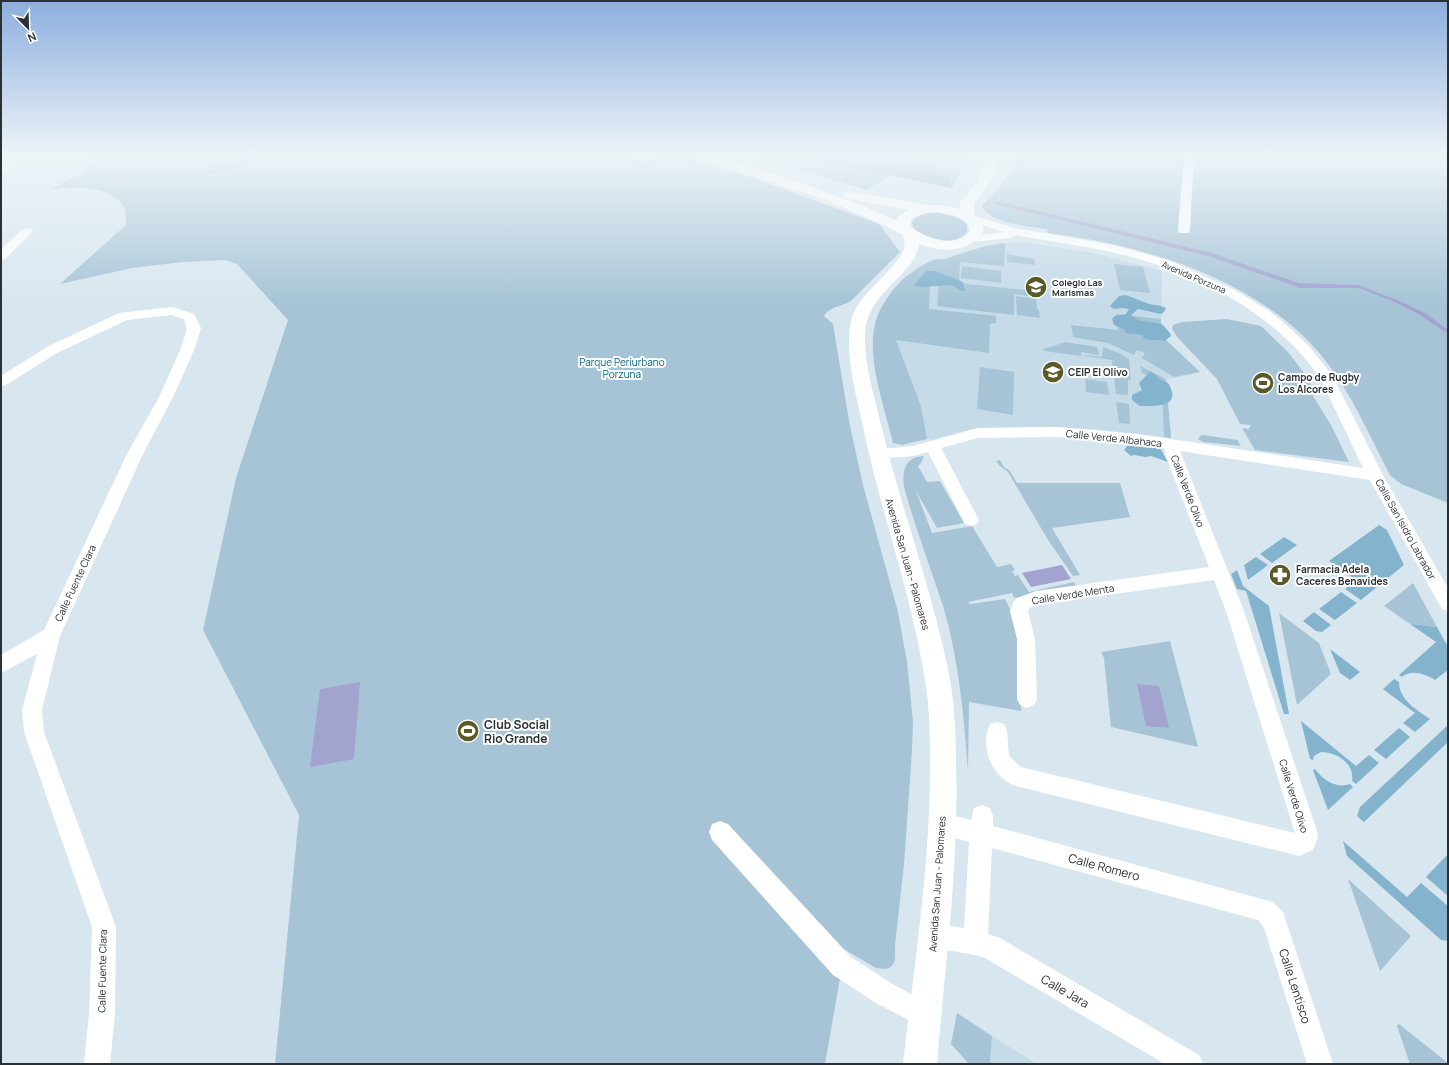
<svg xmlns="http://www.w3.org/2000/svg" width="1449" height="1065" font-family="Manrope,sans-serif">
<style>
.built{fill:#c5dbe8}
.green{fill:#a6c4d6}
.forest{fill:#84b3cd}
.water{fill:#a2a4cf}
.lines{fill:none;stroke-linecap:round;stroke-linejoin:round}
.stream{stroke:#a2a4cf;stroke-width:3}
.minor{fill:#fff;fill-rule:evenodd}
.tertiary{fill:#fff;fill-rule:evenodd}
.labels{text-anchor:middle;dominant-baseline:central;stroke-width:4;stroke-linejoin:round;paint-order:stroke}
.far-street-label{font-size:9px;fill:#2a3033;stroke:#fff}
.far-poi-label{font-size:9px;font-weight:bold;fill:#2a3033;stroke:#fff;text-anchor:start}
.park-label{font-size:10px;fill:#005d80;stroke:#fff}
.poi-label{font-size:10px;font-weight:bold;fill:#2a3033;stroke:#fff;text-anchor:start}
.street-label{font-size:10px;fill:#2a3033;stroke:#fff}
.near-poi-label{font-size:12px;font-weight:bold;fill:#2a3033;stroke:#fff;text-anchor:start}
.near-street-label{font-size:12px;fill:#2a3033;stroke:#fff}
</style>
<rect width="100%" height="100%" fill="#d8e7ef"/>
<path class="built" d="M 1023,242 L 1094,253 L 1162,271 L 1161,335 L 1200,372 L 1166,380 L 1171,438 L 1094,429 L 1024,427 L 979,428 L 951,434 L 932,440 L 927,439 L 921,406 L 897,343 L 890,304 L 929,268 L 954,255 L 992,245 Z
M 992,1036 L 1037,1064 L 990,1064 Z"/>
<path class="green" d="M 100,154 L 615,154 L 629,160 L 649,161 L 676,156 L 750,177 L 879,224 L 900,252 L 852,300 C 843,307 829,306 824,316 L 833,324 L 849,421 L 863,485 L 898,612 L 907,662 L 913,721 L 912,750 L 904,865 L 895,945 L 895,961 L 891,967 L 886,969 L 876,968 L 845,950 L 825,1064 L 275,1064 L 299,815 L 203,630 L 236,478 L 288,320 L 237,264 L 225,260 L 183,262 L 132,268 L 60,284 L 126,225 C 126,220 127,211 124,207 C 110,184 72,187 48,190 L 82,173 Z
M 747,154 L 829,154 L 890,176 L 866,190 Z
M 902,154 L 966,154 L 966,165 L 952,188 L 949,175 Z
M 1016,154 L 1448,154 L 1448,503 L 1401,484 L 1390,475 C 1370,437 1352,394 1325,360 C 1262,280 1145,245 1048,233 L 1047,229 C 1032,227 985,223 982,205 L 1001,186 L 1017,161 Z
M 930,213 C 943,213 957,214 967,225 L 967,232 C 953,248 930,238 914,230 L 912,222 C 916,216 923,214 930,213 Z
M 1005,243 L 1004,266 L 960,262 L 959,283 L 1035,291 L 1035,297 L 1014,294 L 1014,315 L 937,306 L 939,286 L 930,285 L 929,309 L 996,316 L 996,323 L 990,324 L 989,353 L 896,340 L 921,406 L 927,439 L 902,445 L 893,443 C 885,409 868,363 874,329 C 877,311 888,294 901,281 C 909,274 926,261 937,259 C 940,259 943,260 946,259 C 966,252 984,245 1005,243 Z
M 1007,254 L 1034,259 L 1035,265 L 1007,262 Z
M 1114,264 L 1143,267 L 1150,293 L 1120,290 Z
M 962,266 L 1001,271 L 1001,283 L 961,278 Z
M 1016,296 L 1036,299 L 1037,309 L 1039,310 L 1040,318 L 1017,315 Z
M 1116,314 L 1161,319 L 1161,335 L 1125,331 C 1131,334 1135,333 1141,334 C 1150,337 1156,344 1166,340 L 1200,372 L 1174,377 L 1142,358 L 1145,353 L 1137,350 L 1134,355 L 1108,343 L 1073,337 L 1071,325 L 1118,330 Z
M 1227,319 L 1261,326 L 1288,352 L 1304,373 L 1314,390 L 1310,391 L 1331,425 L 1349,462 L 1255,450 L 1242,428 L 1249,429 L 1249,427 L 1251,427 L 1250,425 L 1240,424 L 1217,379 L 1178,338 L 1172,329 L 1173,325 L 1182,322 Z
M 1065,342 L 1097,347 L 1099,355 L 1081,352 L 1081,356 L 1044,351 L 1044,349 Z
M 1103,347 L 1119,353 L 1129,359 L 1131,380 L 1128,380 L 1128,395 L 1116,394 L 1112,360 L 1085,356 L 1085,355 L 1102,357 Z
M 1140,366 L 1166,379 L 1171,438 L 1164,437 L 1162,382 L 1142,373 Z
M 980,367 L 1014,372 L 1013,415 L 977,409 Z
M 1085,379 L 1107,382 L 1109,395 L 1086,392 Z
M 1116,402 L 1129,404 L 1130,424 L 1119,423 Z
M 1204,435 L 1237,440 L 1241,446 L 1203,442 L 1198,439 L 1200,436 Z
M 924,456 L 921,463 L 918,466 L 927,482 L 940,481 L 964,523 L 937,528 L 916,491 L 932,533 L 972,526 L 997,567 L 1011,564 L 1015,570 L 1012,571 L 1015,576 L 1018,575 L 1029,592 L 1074,582 L 1078,589 L 1014,598 L 1012,593 L 968,602 L 970,604 L 1005,599 L 1017,624 L 1021,711 L 969,702 L 968,772 C 964,717 959,662 944,609 C 931,568 915,528 904,487 C 902,470 905,457 924,456 Z
M 1000,460 L 1004,467 L 1010,471 L 1017,483 L 1120,483 L 1130,517 L 1052,528 L 1080,575 L 1073,576 L 1048,540 L 1008,472 L 1000,466 L 996,461 Z
M 1413,583 L 1437,627 L 1410,624 L 1384,606 Z
M 1279,613 L 1319,643 L 1331,674 L 1297,705 Z
M 1170,641 L 1198,747 L 1111,727 L 1104,658 L 1101,652 Z
M 1348,879 L 1411,936 L 1380,971 Z
M 957,1013 L 992,1036 L 990,1064 L 969,1064 L 951,1044 Z
M 1399,1024 L 1448,1063 L 1448,1064 L 1410,1064 L 1397,1026 Z"/>
<path class="forest" d="M 807,154 L 902,154 L 949,175 L 952,188 L 825,162 Z
M 926,271 L 936,271 L 963,282 L 965,291 C 959,291 956,286 950,285 L 921,287 L 914,285 Z
M 1126,295 L 1149,304 L 1161,306 L 1166,308 L 1164,312 L 1161,314 L 1138,309 L 1131,315 L 1138,320 L 1162,324 L 1170,333 L 1171,336 L 1165,341 L 1147,340 L 1143,337 L 1143,335 L 1126,333 L 1124,329 L 1114,325 L 1112,319 L 1115,316 L 1126,314 L 1129,309 L 1122,308 L 1114,309 L 1110,306 L 1119,296 Z
M 1150,372 C 1155,373 1156,376 1160,379 C 1162,381 1165,381 1168,383 C 1170,385 1171,389 1172,392 C 1176,408 1150,406 1140,406 L 1132,400 L 1132,395 L 1142,390 L 1139,383 Z
M 1130,442 L 1160,448 L 1168,462 L 1151,456 L 1146,457 L 1134,455 L 1131,456 L 1124,450 Z
M 1379,525 L 1387,530 L 1404,565 L 1361,600 L 1345,589 L 1356,580 L 1329,561 Z
M 1284,537 L 1297,545 L 1272,563 L 1260,554 Z
M 1256,557 L 1268,565 L 1248,580 L 1244,565 Z
M 1237,570 L 1243,586 L 1269,606 L 1289,714 L 1284,714 L 1246,591 L 1237,589 L 1231,574 Z
M 1341,592 L 1357,603 L 1335,620 L 1319,609 Z
M 1314,612 L 1331,625 L 1322,632 L 1316,631 L 1303,621 Z
M 1410,624 L 1437,627 L 1448,647 L 1448,670 L 1435,680 C 1425,674 1412,669 1402,677 L 1399,675 L 1436,642 Z
M 1330,649 L 1360,672 L 1350,680 L 1340,673 Z
M 1394,679 L 1399,682 C 1399,700 1417,710 1430,719 L 1415,732 L 1403,723 L 1415,713 L 1383,689 Z
M 1301,721 L 1356,766 L 1369,755 L 1379,763 L 1356,784 L 1352,781 C 1355,763 1336,752 1321,752 L 1314,756 L 1313,760 L 1310,759 Z
M 1448,725 L 1448,742 L 1364,822 L 1357,816 L 1360,807 Z
M 1399,728 L 1410,737 L 1386,759 L 1374,750 Z
M 1315,769 C 1323,780 1336,789 1350,784 L 1353,787 L 1328,810 L 1313,770 Z
M 1343,841 L 1407,897 L 1421,883 L 1448,906 L 1448,941 L 1441,940 L 1347,856 Z
M 1448,854 L 1448,896 L 1426,877 Z"/>
<path class="water" d="M 222,154 L 235,154 L 231,156 L 226,161 L 244,159 L 246,156 L 244,154 L 263,154 C 252,163 219,174 205,175 L 206,172 L 223,157 Z
M 996,202 L 1000,202 L 1212,253 L 1299,283 L 1358,285 L 1399,301 L 1425,313 L 1448,330 L 1448,334 L 1420,315 L 1395,302 L 1359,288 L 1300,288 L 1208,256 L 995,204 Z
M 1062,565 L 1071,579 L 1031,587 L 1022,573 Z
M 360,682 L 354,759 L 310,767 L 320,689 Z
M 1137,684 L 1159,686 L 1169,728 L 1146,726 Z"/>
<g class="lines">
<path class="stream" d="M 853,154 L 930,181"/>
<path class="minor" d="M 16,154 L 28,154 L 5,171 L 1,172 L 1,164 Z
M 1184,154 L 1194,154 L 1190,231 L 1188,233 L 1180,233 L 1178,231 Z
M 970,215 L 1014,228 L 1113,245 L 1168,260 L 1235,290 L 1269,311 L 1283,322 L 1309,346 L 1332,375 L 1383,475 L 1448,588 L 1448,611 L 1442,609 L 1370,480 L 1180,451 L 1244,611 L 1317,831 L 1318,837 L 1313,850 L 1299,856 L 1016,786 C 992,777 979,748 990,724 L 997,722 L 1004,724 L 1007,731 L 1009,756 L 1021,767 L 1295,833 L 1226,611 L 1214,580 L 1037,605 L 1029,608 L 1028,611 L 1035,639 L 1037,699 L 1034,705 L 1027,708 L 1020,705 L 1017,699 L 1017,639 L 1010,611 L 1014,601 L 1017,598 L 1036,591 L 1209,567 L 1166,457 L 1164,448 L 1138,444 L 1058,437 L 978,438 L 941,448 L 979,520 L 977,524 L 971,526 L 965,524 L 928,452 L 913,456 L 877,459 L 872,458 L 869,454 L 872,450 L 913,446 L 978,428 L 1058,427 L 1138,434 L 1363,468 C 1353,447 1343,426 1333,405 C 1328,395 1324,384 1318,375 C 1271,309 1189,269 1111,252 C 1080,245 1047,241 1016,235 L 1010,238 L 970,242 L 966,241 L 964,239 L 966,237 L 970,236 L 1004,232 L 966,220 L 964,218 Z
M 27,228 L 31,229 L 33,231 L 5,259 L 1,260 L 1,249 L 23,229 Z
M 172,307 L 194,314 L 201,328 L 195,348 L 173,397 L 143,454 L 60,636 L 42,710 L 44,732 L 116,927 L 115,1014 L 110,1064 L 84,1064 L 89,1014 L 92,927 L 24,732 L 22,710 L 37,654 L 1,673 L 1,655 L 44,630 L 127,454 L 159,397 L 181,348 L 187,328 L 184,319 L 171,315 L 127,320 L 57,353 L 6,385 L 1,386 L 1,376 L 47,347 L 119,313 Z
M 982,805 L 990,808 L 993,816 L 993,826 L 1273,902 L 1283,912 L 1286,921 L 1333,1064 L 1307,1064 L 1264,928 L 1258,920 L 992,848 L 988,934 L 1000,938 L 1199,1055 L 1203,1064 L 1165,1064 L 985,958 C 966,951 944,952 925,945 L 922,936 L 925,927 L 934,924 L 964,928 L 969,842 L 934,832 L 931,824 L 934,816 L 942,813 L 971,820 L 974,808 Z
M 720,821 L 728,824 L 851,957 L 894,985 L 933,1006 L 937,1015 L 933,1024 L 924,1028 L 876,1003 L 833,975 L 712,840 L 709,832 L 712,824 Z"/>
<path class="tertiary" d="M 690,154 L 710,154 L 808,185 L 861,205 L 897,221 L 899,216 L 908,210 L 850,199 L 845,198 L 843,195 L 845,192 L 850,191 L 926,205 L 942,205 L 960,209 L 960,202 L 976,184 L 988,154 L 1000,154 C 999,173 985,189 974,203 L 974,215 L 981,221 L 984,230 C 972,253 941,253 919,244 C 915,276 868,290 865,333 C 864,364 874,395 881,425 C 902,512 935,597 951,685 C 955,712 956,739 956,766 C 959,866 945,965 937,1064 L 903,1064 C 914,966 930,867 930,768 C 930,741 930,713 926,686 C 913,598 881,514 863,427 C 857,399 849,370 849,342 C 849,332 850,321 854,312 C 865,289 898,268 904,248 C 905,243 904,240 903,235 L 877,222 L 826,200 L 692,157 ZM 937,212 C 948,214 968,217 970,230 C 959,250 924,239 911,226 L 911,220 C 919,213 927,213 937,212 Z"/>
</g>
<linearGradient id="sky" x2="0" y2="1"><stop stop-color="#8caede"/><stop offset="0.51" stop-color="#edf4f8"/><stop offset="1" stop-color="#edf4f8" stop-opacity="0"/></linearGradient>
<rect width="1449" height="304" fill="url(#sky)"/>
<defs>
<g id="school-disc" transform="scale(1.15)"><circle r="9.5" fill="#5a5a26" stroke="#fff"/><path d="M0-5L7-2L0 1L-7-2ZM-4 1L0 2.5L4 1V4Q0 6-4 4Z" fill="#fff"/></g>
<g id="stadium-disc" transform="scale(1.15)"><circle r="9.5" fill="#5a5a26" stroke="#fff"/><path d="M0-5a6.5 5 0 1 0 0 10a6.5 5 0 1 0 0-10ZM-3.5-1.8h7v3.6h-7Z" fill="#fff"/></g>
<g id="pharmacy-disc" transform="scale(1.15)"><circle r="9.5" fill="#5a5a26" stroke="#fff"/><path d="M-2-6h4v4h4v4h-4v4h-4v-4h-4v-4h4Z" fill="#fff"/></g>
</defs>
<g fill-rule="evenodd">
<use href="#school-disc" x="1036" y="287"/>
<use href="#school-disc" x="1053" y="372"/>
<use href="#stadium-disc" x="1263" y="383"/>
<use href="#pharmacy-disc" x="1280" y="575"/>
<use href="#stadium-disc" x="468" y="731"/>
</g>
<g class="labels">
<g class="far-street-label">
<text transform="translate(1194 277) rotate(23)">Avenida Porzuna</text>
</g>
<g class="far-poi-label">
<text x="1052" y="282">Colegio Las<tspan x="1052" dy="10">Marismas</tspan></text>
</g>
<g class="park-label">
<text x="622" y="362">Parque Periurbano<tspan x="622" dy="12">Porzuna</tspan></text>
</g>
<g class="poi-label">
<text x="1068" y="372">CEIP El Olivo</text>
<text x="1278" y="377">Campo de Rugby<tspan x="1278" dy="12">Los Alcores</tspan></text>
<text x="1296" y="569">Farmacia Adela<tspan x="1296" dy="12">Caceres Benavides</tspan></text>
</g>
<g class="street-label">
<text transform="translate(1114 438) rotate(6)">Calle Verde Albahaca</text>
<text transform="translate(1188 491) rotate(69)">Calle Verde Olivo</text>
<text transform="translate(1406 529) rotate(61)">Calle San Isidro Labrador</text>
<text transform="translate(908 564) rotate(74)">Avenida San Juan - Palomares</text>
<text transform="translate(75 583) rotate(-65)">Calle Fuente Clara</text>
<text transform="translate(1073 594) rotate(-9)">Calle Verde Menta</text>
<text transform="translate(1294 796) rotate(73)">Calle Verde Olivo</text>
<text transform="translate(937 884) rotate(-86)">Avenida San Juan - Palomares</text>
<text transform="translate(102 971) rotate(-89)">Calle Fuente Clara</text>
</g>
<g class="near-poi-label">
<text x="484" y="724">Club Social<tspan x="484" dy="14">Rio Grande</tspan></text>
</g>
<g class="near-street-label">
<text transform="translate(1104 867) rotate(15)">Calle Romero</text>
<text transform="translate(1295 986) rotate(72)">Calle Lentisco</text>
<text transform="translate(1065 991) rotate(30)">Calle Jara</text>
</g>
</g>
<rect width="1449" height="1065" fill="none" stroke="#2a3033" stroke-width="4"/>
<g transform="translate(28 28) rotate(157)" stroke="#ffffff" stroke-width="3" paint-order="stroke">
<path d="M0-3L7 15L0 10L-7 15Z" fill="#2a3033"/>
<text y="-6" font-size="11" font-weight="bold" text-anchor="middle" fill="#2a3033">N</text>
</g>
</svg>
